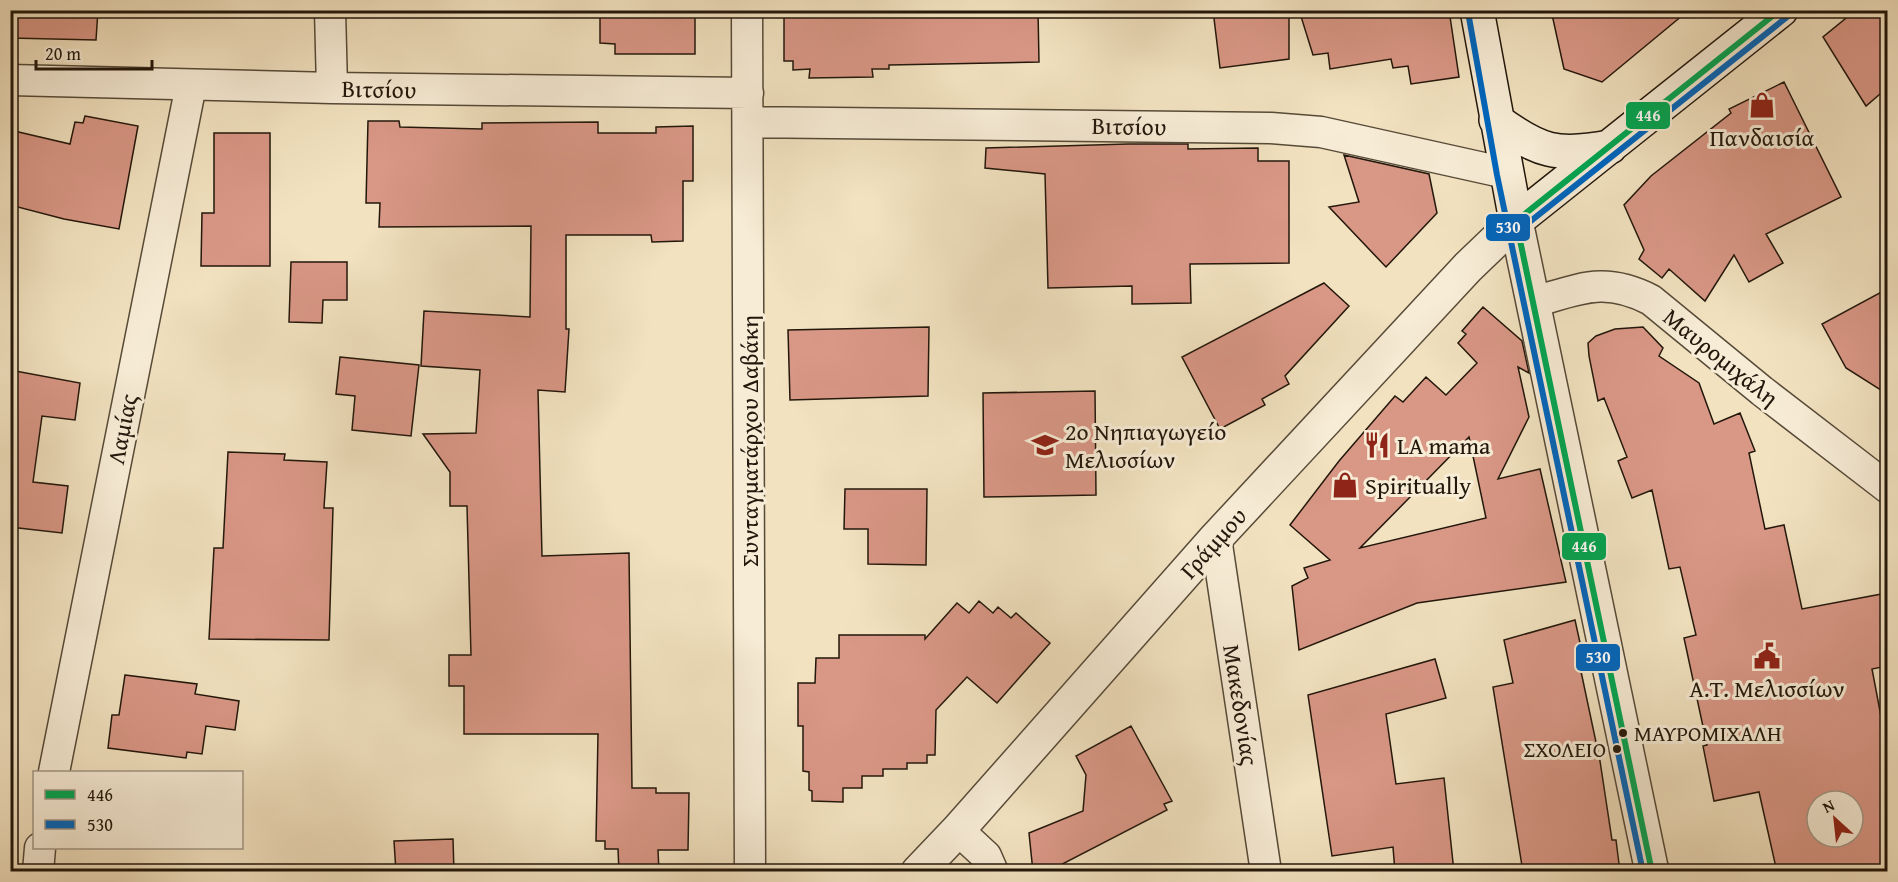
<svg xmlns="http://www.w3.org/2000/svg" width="1898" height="882" font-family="'Gentium Book Plus',serif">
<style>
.building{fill:#d99786;stroke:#22170b;stroke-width:1.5;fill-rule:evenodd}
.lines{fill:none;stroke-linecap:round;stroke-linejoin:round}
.minor-casing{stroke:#564a38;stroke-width:33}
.tertiary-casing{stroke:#564a38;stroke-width:36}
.secondary-casing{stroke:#22170b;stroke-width:36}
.minor{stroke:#f7ecd6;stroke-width:30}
.tertiary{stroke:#f7ecd6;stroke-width:33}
.secondary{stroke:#f7ecd6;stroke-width:33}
.bus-1-casing{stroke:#f7ecd6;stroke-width:10}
.bus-2-casing{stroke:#f7ecd6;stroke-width:10}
.bus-1{stroke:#00a651;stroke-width:6}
.bus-2{stroke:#0065bd;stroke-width:6}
.bus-dot{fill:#22170b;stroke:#f7ecd6;stroke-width:2}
.labels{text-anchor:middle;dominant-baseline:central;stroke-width:6;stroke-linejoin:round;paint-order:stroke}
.bus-label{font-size:22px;fill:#22170b;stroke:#f7ecd6;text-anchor:start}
.street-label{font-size:24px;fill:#22170b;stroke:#f7ecd6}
.poi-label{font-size:24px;fill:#22170b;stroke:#f7ecd6;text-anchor:start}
.line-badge{stroke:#f7ecd6;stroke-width:2}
.badge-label{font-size:16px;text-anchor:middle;font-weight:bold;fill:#fff}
</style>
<rect width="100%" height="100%" fill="#f2e2c0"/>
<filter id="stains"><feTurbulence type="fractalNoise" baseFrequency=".00333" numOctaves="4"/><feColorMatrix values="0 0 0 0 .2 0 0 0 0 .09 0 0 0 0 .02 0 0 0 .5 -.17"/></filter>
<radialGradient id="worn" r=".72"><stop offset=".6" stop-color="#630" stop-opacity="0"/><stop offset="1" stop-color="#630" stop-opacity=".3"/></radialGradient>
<path class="building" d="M 10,10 L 98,10 L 96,40 L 10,38 Z
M 600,10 L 695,10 L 695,54 L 615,54 L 615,44 L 600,43 Z
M 793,10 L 1038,10 L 1039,62 L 889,65 L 889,69 L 872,69 L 873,77 L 809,78 L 810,69 L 793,70 L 793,61 L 784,61 L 784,15 L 793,15 Z
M 1213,10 L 1289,10 L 1289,59 L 1220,68 Z
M 1299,10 L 1449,10 L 1459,77 L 1411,84 L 1408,66 L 1393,68 L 1391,59 L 1330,69 L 1328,53 L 1313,55 Z
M 1551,10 L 1689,10 L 1602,82 L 1564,69 Z
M 1856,10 L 1887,10 L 1887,88 L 1866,106 L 1823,37 Z
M 1784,82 L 1841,197 L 1766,234 L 1783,263 L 1749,282 L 1734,255 L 1705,301 L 1669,269 L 1662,278 L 1639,259 L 1644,250 L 1624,205 L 1651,176 L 1731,113 L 1729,109 Z
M 85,116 L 138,126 L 119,229 L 64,219 L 10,205 L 10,130 L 70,144 L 75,122 L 83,123 Z
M 368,121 L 399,121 L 400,127 L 482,129 L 482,123 L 598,122 L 598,133 L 656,133 L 656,127 L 693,126 L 693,181 L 683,181 L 683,241 L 652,242 L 651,235 L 566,235 L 566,329 L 569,329 L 565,392 L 538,390 L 542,556 L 629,553 L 632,788 L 656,788 L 656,793 L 689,793 L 688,850 L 658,850 L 659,872 L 619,872 L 618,849 L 605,849 L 605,841 L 596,841 L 598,734 L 464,734 L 464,686 L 449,686 L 449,655 L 471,655 L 467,506 L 450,506 L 450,472 L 423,434 L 476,433 L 480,370 L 421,366 L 424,311 L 530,317 L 531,226 L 379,227 L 380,203 L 366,203 Z
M 214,133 L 270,133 L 270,266 L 201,266 L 202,213 L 214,213 Z
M 1128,144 L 1188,144 L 1188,149 L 1258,148 L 1258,161 L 1289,161 L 1289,263 L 1190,264 L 1191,303 L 1132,304 L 1132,286 L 1048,288 L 1045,174 L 985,168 L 986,148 Z
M 1344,155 L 1429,174 L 1437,213 L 1386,267 L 1329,207 L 1359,202 Z
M 291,262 L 347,262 L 347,300 L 323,300 L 322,323 L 289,322 Z
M 1324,283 L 1349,306 L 1285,376 L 1289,384 L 1262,399 L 1265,405 L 1220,429 L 1182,357 Z
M 1887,289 L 1887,394 L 1846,368 L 1822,324 Z
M 1483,307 L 1522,341 L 1529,373 L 1518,367 L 1529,417 L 1498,479 L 1540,469 L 1566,582 L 1417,603 L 1299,650 L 1292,586 L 1308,578 L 1304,568 L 1330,560 L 1290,525 L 1339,461 L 1395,396 L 1403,402 L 1426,377 L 1446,395 L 1477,363 L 1458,343 L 1466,334 L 1462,331 ZM 1469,437 L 1486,518 L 1360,548 Z
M 929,327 L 928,396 L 790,400 L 788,330 Z
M 1643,327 L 1663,348 L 1659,356 L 1699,383 L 1714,424 L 1740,413 L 1755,451 L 1749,453 L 1765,529 L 1784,525 L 1802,609 L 1887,593 L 1887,666 L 1872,669 L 1887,748 L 1887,872 L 1777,872 L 1759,792 L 1714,801 L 1703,746 L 1707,745 L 1684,638 L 1696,635 L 1680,567 L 1669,569 L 1652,490 L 1632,498 L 1618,461 L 1627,457 L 1604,398 L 1598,401 L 1589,356 L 1588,343 L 1596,336 L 1615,329 ZM 1817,801 L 1853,801 L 1853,837 L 1817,837 Z
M 340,357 L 419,365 L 411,436 L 352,430 L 355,396 L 336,394 Z
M 10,370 L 80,383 L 75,420 L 42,416 L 33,482 L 68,486 L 62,533 L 10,527 Z
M 1095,391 L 1096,495 L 984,497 L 983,393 Z
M 228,452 L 285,454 L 284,460 L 327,462 L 324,508 L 333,508 L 329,640 L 209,639 L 214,548 L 223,548 Z
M 845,489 L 927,489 L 926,565 L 868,564 L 868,529 L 844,529 Z
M 979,601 L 993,613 L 998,607 L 1011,618 L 1016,613 L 1050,643 L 997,703 L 967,677 L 936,710 L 935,755 L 927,755 L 927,763 L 907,763 L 907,769 L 883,769 L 883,776 L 862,776 L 862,788 L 843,788 L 843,802 L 812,801 L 812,791 L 809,790 L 809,772 L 803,771 L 803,726 L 798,726 L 798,683 L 815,683 L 816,658 L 839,658 L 839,635 L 925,635 L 925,639 L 957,603 L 969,613 Z
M 1575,620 L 1584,661 L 1579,662 L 1600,761 L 1612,840 L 1616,840 L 1620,872 L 1523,872 L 1493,687 L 1513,683 L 1504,640 Z
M 1435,659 L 1446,698 L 1386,714 L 1396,784 L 1444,778 L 1454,872 L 1395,872 L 1393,847 L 1332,856 L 1308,695 Z
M 125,675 L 197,684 L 195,694 L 239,701 L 235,730 L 206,726 L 202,754 L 187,752 L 186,758 L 108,748 L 112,715 L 119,715 Z
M 1131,726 L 1172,801 L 1164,804 L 1167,810 L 1047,872 L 1033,872 L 1029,833 L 1083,811 L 1086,775 L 1076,756 Z
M 453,839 L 454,872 L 396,872 L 394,841 Z"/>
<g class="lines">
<g class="minor-casing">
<path id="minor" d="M 330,10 L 332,88
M 747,10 L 750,872
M 10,80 L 332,88 L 748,93
M 748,122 L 1271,128 L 1321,132 L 1506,173
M 1533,302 C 1581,289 1604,276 1651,300 L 1762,391 L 1888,488
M 1216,538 L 1266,872
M 54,772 L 191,85
M 958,830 L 986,856 L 993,872
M 38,872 L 40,848"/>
</g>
<g class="tertiary-casing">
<path id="tertiary" d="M 1516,221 L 1652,872
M 918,872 L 958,830 L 1216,538 L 1468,267 L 1516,221"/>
</g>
<g class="secondary-casing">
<path id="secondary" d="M 1477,10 L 1516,221 L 1781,10
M 1496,120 C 1539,152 1557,157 1610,147"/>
</g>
<use href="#minor" class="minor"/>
<use href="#tertiary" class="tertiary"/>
<use href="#secondary" class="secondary"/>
<g class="bus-1-casing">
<path id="bus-1" d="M 1516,221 L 1652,872
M 1516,221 L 1780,10"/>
</g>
<g class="bus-2-casing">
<path id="bus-2" d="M 1468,12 L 1497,175 L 1643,872
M 1522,228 L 1787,17"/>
</g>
<use href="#bus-1" class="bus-1"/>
<use href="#bus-2" class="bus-2"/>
</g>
<defs>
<g id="shop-bare" transform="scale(2.07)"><path d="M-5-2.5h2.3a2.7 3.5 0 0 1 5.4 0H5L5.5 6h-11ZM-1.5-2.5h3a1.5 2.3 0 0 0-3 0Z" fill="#8f2418" stroke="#f7ecd6" stroke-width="2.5" paint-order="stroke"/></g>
<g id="school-bare" transform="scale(2.07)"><path d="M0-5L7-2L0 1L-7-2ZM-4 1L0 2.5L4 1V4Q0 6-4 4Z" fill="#8f2418" stroke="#f7ecd6" stroke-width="2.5" paint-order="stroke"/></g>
<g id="restaurant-bare" transform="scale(2.07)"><path d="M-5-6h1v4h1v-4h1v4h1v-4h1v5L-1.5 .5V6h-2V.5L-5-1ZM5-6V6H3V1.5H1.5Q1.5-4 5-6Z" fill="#8f2418" stroke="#f7ecd6" stroke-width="2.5" paint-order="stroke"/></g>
<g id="civic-bare" transform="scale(2.07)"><path d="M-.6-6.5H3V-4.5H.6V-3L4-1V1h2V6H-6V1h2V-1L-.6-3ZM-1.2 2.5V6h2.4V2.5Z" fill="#8f2418" stroke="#f7ecd6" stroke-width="2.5" paint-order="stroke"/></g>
</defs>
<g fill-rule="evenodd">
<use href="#shop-bare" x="1762" y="105"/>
<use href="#school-bare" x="1045" y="445"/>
<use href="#restaurant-bare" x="1377" y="445"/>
<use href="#shop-bare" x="1345" y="485"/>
<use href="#civic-bare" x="1767" y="656"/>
</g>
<g class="bus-dot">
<circle cx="1623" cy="733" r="5"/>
<circle cx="1617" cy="749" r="5"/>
</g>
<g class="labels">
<g class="bus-label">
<text x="1634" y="733">ΜΑΥΡΟΜΙΧΑΛΗ</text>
<text x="1606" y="749" text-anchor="end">ΣΧΟΛΕΙΟ</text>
</g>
<g class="street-label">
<text transform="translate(379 89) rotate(1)">Βιτσίου</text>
<text transform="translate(1129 126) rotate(1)">Βιτσίου</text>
<text transform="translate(1721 357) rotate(39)">Μαυρομιχάλη</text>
<text transform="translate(122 429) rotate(-79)">Λαμίας</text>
<text transform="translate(749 441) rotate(-90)">Συνταγματάρχου Δαβάκη</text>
<text transform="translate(1213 543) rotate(-48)">Γράμμου</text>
<text transform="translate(1241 705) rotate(81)">Μακεδονίας</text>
</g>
<g class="poi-label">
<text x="1762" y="137" text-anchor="middle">Πανδαισία</text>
<text x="1065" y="431">2ο Νηπιαγωγείο<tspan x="1065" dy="28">Μελισσίων</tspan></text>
<text x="1397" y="445">LA mama</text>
<text x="1365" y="485">Spiritually</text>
<text x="1767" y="688" text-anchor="middle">Α.Τ. Μελισσίων</text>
</g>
</g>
<g class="line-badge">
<rect x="1625" y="101" width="46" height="29" rx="6" fill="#00a651"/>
<rect x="1485" y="213" width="46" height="29" rx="6" fill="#0065bd"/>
<rect x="1561" y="532" width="46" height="29" rx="6" fill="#00a651"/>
<rect x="1575" y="643" width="46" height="29" rx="6" fill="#0065bd"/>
</g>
<g class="badge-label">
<text x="1648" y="121">446</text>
<text x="1508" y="233">530</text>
<text x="1584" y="552">446</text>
<text x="1598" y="663">530</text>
</g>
<rect width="1898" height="882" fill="none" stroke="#f2e2c0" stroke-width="36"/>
<rect x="12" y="12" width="1874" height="858" fill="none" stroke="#22170b" stroke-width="3"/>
<rect x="18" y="18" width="1862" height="846" fill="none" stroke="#22170b" stroke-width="1.5"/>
<rect x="33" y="771" width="210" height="78" fill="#f7ecd6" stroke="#a29785" stroke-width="1.5"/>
<rect x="45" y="790" width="30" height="9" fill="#00a651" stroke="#a29785" stroke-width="1.5"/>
<text x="87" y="801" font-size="18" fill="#22170b">446</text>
<rect x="45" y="820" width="30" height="9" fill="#0065bd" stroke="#a29785" stroke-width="1.5"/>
<text x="87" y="831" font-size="18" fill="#22170b">530</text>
<g transform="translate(1835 819) rotate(333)"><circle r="28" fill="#f7ecd6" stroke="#a29785" stroke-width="1.5"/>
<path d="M0-4.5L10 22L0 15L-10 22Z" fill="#8f2418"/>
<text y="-9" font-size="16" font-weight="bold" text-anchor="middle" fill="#22170b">N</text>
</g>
<path d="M36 60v9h116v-9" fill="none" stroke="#22170b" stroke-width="3"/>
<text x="45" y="60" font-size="18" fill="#22170b" stroke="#f7ecd6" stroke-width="4.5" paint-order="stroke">20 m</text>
<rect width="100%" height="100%" filter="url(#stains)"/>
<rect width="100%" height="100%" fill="url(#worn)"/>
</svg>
